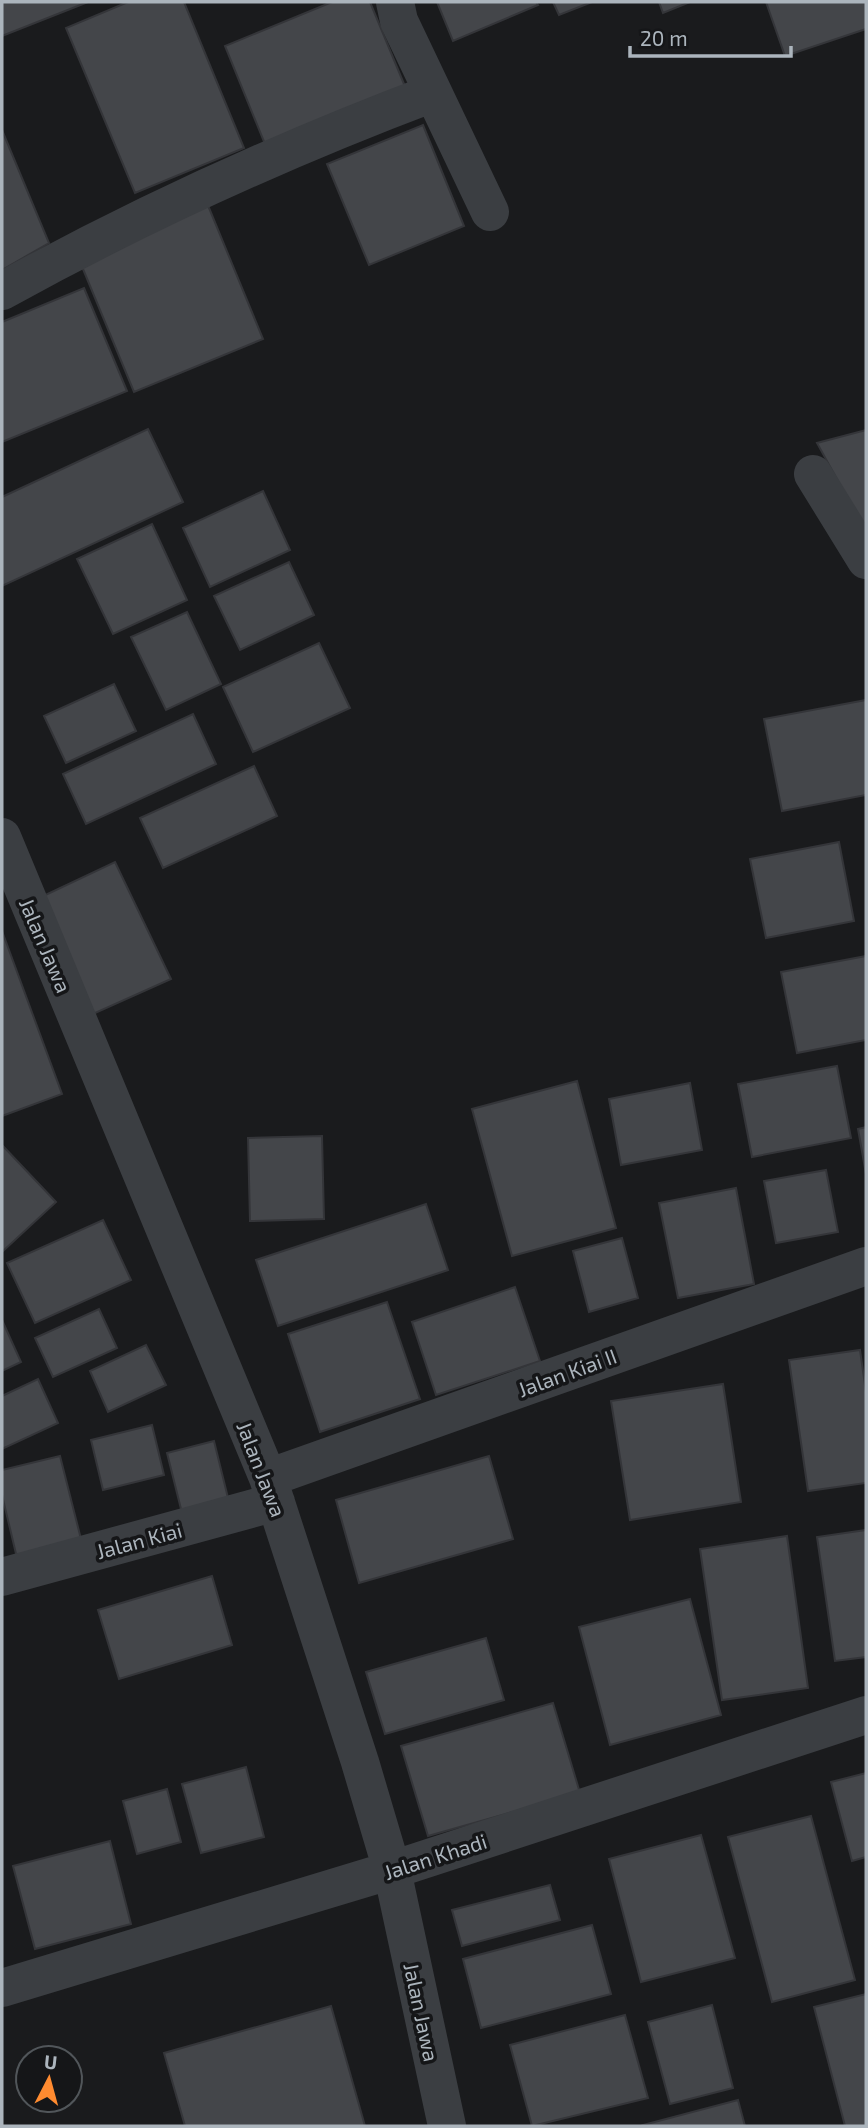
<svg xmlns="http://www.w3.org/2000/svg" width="868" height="2128" font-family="'Exo 2',sans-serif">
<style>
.building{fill:#44464a;stroke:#343539;stroke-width:2}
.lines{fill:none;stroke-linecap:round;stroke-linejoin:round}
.minor{stroke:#3b3e42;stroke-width:38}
.labels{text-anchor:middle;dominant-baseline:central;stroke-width:7;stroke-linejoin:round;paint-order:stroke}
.street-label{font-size:21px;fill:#acb5bd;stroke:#151618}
</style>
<rect width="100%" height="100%" fill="#1a1b1d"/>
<path class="building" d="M 2,2 L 88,2 L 2,36 Z
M 128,2 L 184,2 L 244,148 L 135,193 L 66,28 Z
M 332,2 L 370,2 L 409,96 L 269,154 L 225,46 Z
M 437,2 L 536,2 L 538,5 L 453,41 Z
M 553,2 L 592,2 L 559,15 Z
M 659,2 L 690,2 L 663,13 Z
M 766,2 L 866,2 L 866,29 L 785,56 Z
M 423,125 L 464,226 L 369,265 L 327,164 Z
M 2,130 L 49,243 L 2,270 Z
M 207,203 L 263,339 L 134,392 L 78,257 Z
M 84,288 L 127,391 L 2,442 L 2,322 Z
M 148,429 L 183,502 L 2,586 L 2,497 Z
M 866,430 L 866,532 L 817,443 Z
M 263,491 L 290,550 L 210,587 L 183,528 Z
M 152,524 L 187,600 L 113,634 L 77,559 Z
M 289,562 L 314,615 L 240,650 L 214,596 Z
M 187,612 L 221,684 L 166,710 L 131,637 Z
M 319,643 L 350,708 L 253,752 L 223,687 Z
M 114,684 L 136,731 L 66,763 L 44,716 Z
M 866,700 L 866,795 L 782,811 L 764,719 Z
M 193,714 L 216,764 L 86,824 L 63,774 Z
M 254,766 L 277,816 L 163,868 L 140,818 Z
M 839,842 L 854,921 L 766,938 L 750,859 Z
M 115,862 L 171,979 L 93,1014 L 39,898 Z
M 2,931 L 62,1094 L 2,1116 Z
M 866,956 L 866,1040 L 797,1053 L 781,972 Z
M 837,1066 L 851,1138 L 752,1157 L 738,1084 Z
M 577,1081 L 616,1228 L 512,1256 L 472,1109 Z
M 690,1083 L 702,1150 L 621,1165 L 609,1099 Z
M 866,1127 L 866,1174 L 858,1129 Z
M 322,1136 L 324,1219 L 250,1221 L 248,1138 Z
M 2,1145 L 56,1202 L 2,1252 Z
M 826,1170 L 838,1232 L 776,1243 L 764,1181 Z
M 736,1188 L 754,1284 L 678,1298 L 659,1203 Z
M 426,1204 L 448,1270 L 278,1326 L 256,1260 Z
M 103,1220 L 131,1280 L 35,1323 L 7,1263 Z
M 622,1238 L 638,1298 L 589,1312 L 573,1251 Z
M 515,1287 L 540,1361 L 436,1395 L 412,1322 Z
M 387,1302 L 420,1399 L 320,1432 L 288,1334 Z
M 99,1309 L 117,1348 L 53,1377 L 35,1338 Z
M 2,1320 L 21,1362 L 2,1371 Z
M 146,1345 L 166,1385 L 108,1412 L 90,1371 Z
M 860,1350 L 866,1392 L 866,1483 L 808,1491 L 789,1360 Z
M 38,1379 L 58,1423 L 2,1449 L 2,1396 Z
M 723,1384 L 741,1502 L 630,1520 L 611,1401 Z
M 152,1425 L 164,1475 L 103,1490 L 91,1440 Z
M 214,1441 L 229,1502 L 182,1513 L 167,1453 Z
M 60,1456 L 82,1543 L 17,1558 L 2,1495 L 2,1470 Z
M 489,1456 L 513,1539 L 359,1583 L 336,1500 Z
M 866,1530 L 866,1657 L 835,1661 L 817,1537 Z
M 787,1536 L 808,1688 L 722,1700 L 700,1549 Z
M 212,1576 L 232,1645 L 119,1679 L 98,1610 Z
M 690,1599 L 721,1715 L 610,1745 L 579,1627 Z
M 486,1638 L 504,1700 L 385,1734 L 366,1672 Z
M 553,1703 L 580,1793 L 428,1836 L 401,1746 Z
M 246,1767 L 264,1837 L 201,1853 L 182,1784 Z
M 866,1773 L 866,1857 L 852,1861 L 831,1782 Z
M 167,1789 L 181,1842 L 137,1854 L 123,1801 Z
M 811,1816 L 855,1980 L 772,2002 L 728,1837 Z
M 701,1835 L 735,1958 L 641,1982 L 609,1859 Z
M 110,1841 L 131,1924 L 35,1949 L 13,1866 Z
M 550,1885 L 560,1920 L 462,1946 L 452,1910 Z
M 592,1925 L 611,1994 L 481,2028 L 463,1959 Z
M 866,1994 L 866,2126 L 845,2126 L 814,2007 Z
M 712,2005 L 733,2088 L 670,2104 L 648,2022 Z
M 331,2006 L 365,2126 L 185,2126 L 164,2053 Z
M 625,2015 L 648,2098 L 532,2126 L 510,2045 Z
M 738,2100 L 745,2126 L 644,2126 L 643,2125 Z"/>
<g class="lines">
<path class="minor" d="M 395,2 L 399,21 L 490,212
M 2,291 C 138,216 287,148 433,93
M 813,474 L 866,560
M 2,837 L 268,1478 L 360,1762 L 392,1870 L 447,2126
M 268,1478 L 866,1266
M 2,1577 L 276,1502
M 2,1988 L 392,1870 L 866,1715"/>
</g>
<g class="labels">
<g class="street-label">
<text transform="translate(46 945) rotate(67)">Jalan Jawa</text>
<text transform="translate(567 1372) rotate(-20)">Jalan Kiai II</text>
<text transform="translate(262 1469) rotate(69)">Jalan Jawa</text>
<text transform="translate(139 1540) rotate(-15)">Jalan Kiai</text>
<text transform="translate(435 1856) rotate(-18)">Jalan Khadi</text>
<text transform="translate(422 2012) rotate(78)">Jalan Jawa</text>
</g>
</g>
<rect width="868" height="2128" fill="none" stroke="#acb5bd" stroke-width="7"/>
<g transform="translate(49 2079) rotate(6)"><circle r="33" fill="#151618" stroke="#51565a" stroke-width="2"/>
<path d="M0-5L12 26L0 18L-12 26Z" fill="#ff8b30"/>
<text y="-10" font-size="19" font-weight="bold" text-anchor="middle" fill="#acb5bd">U</text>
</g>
<path d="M630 46v10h161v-10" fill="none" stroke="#acb5bd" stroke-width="3.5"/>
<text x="640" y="46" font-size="21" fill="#acb5bd" stroke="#151618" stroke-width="5" paint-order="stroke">20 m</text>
</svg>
